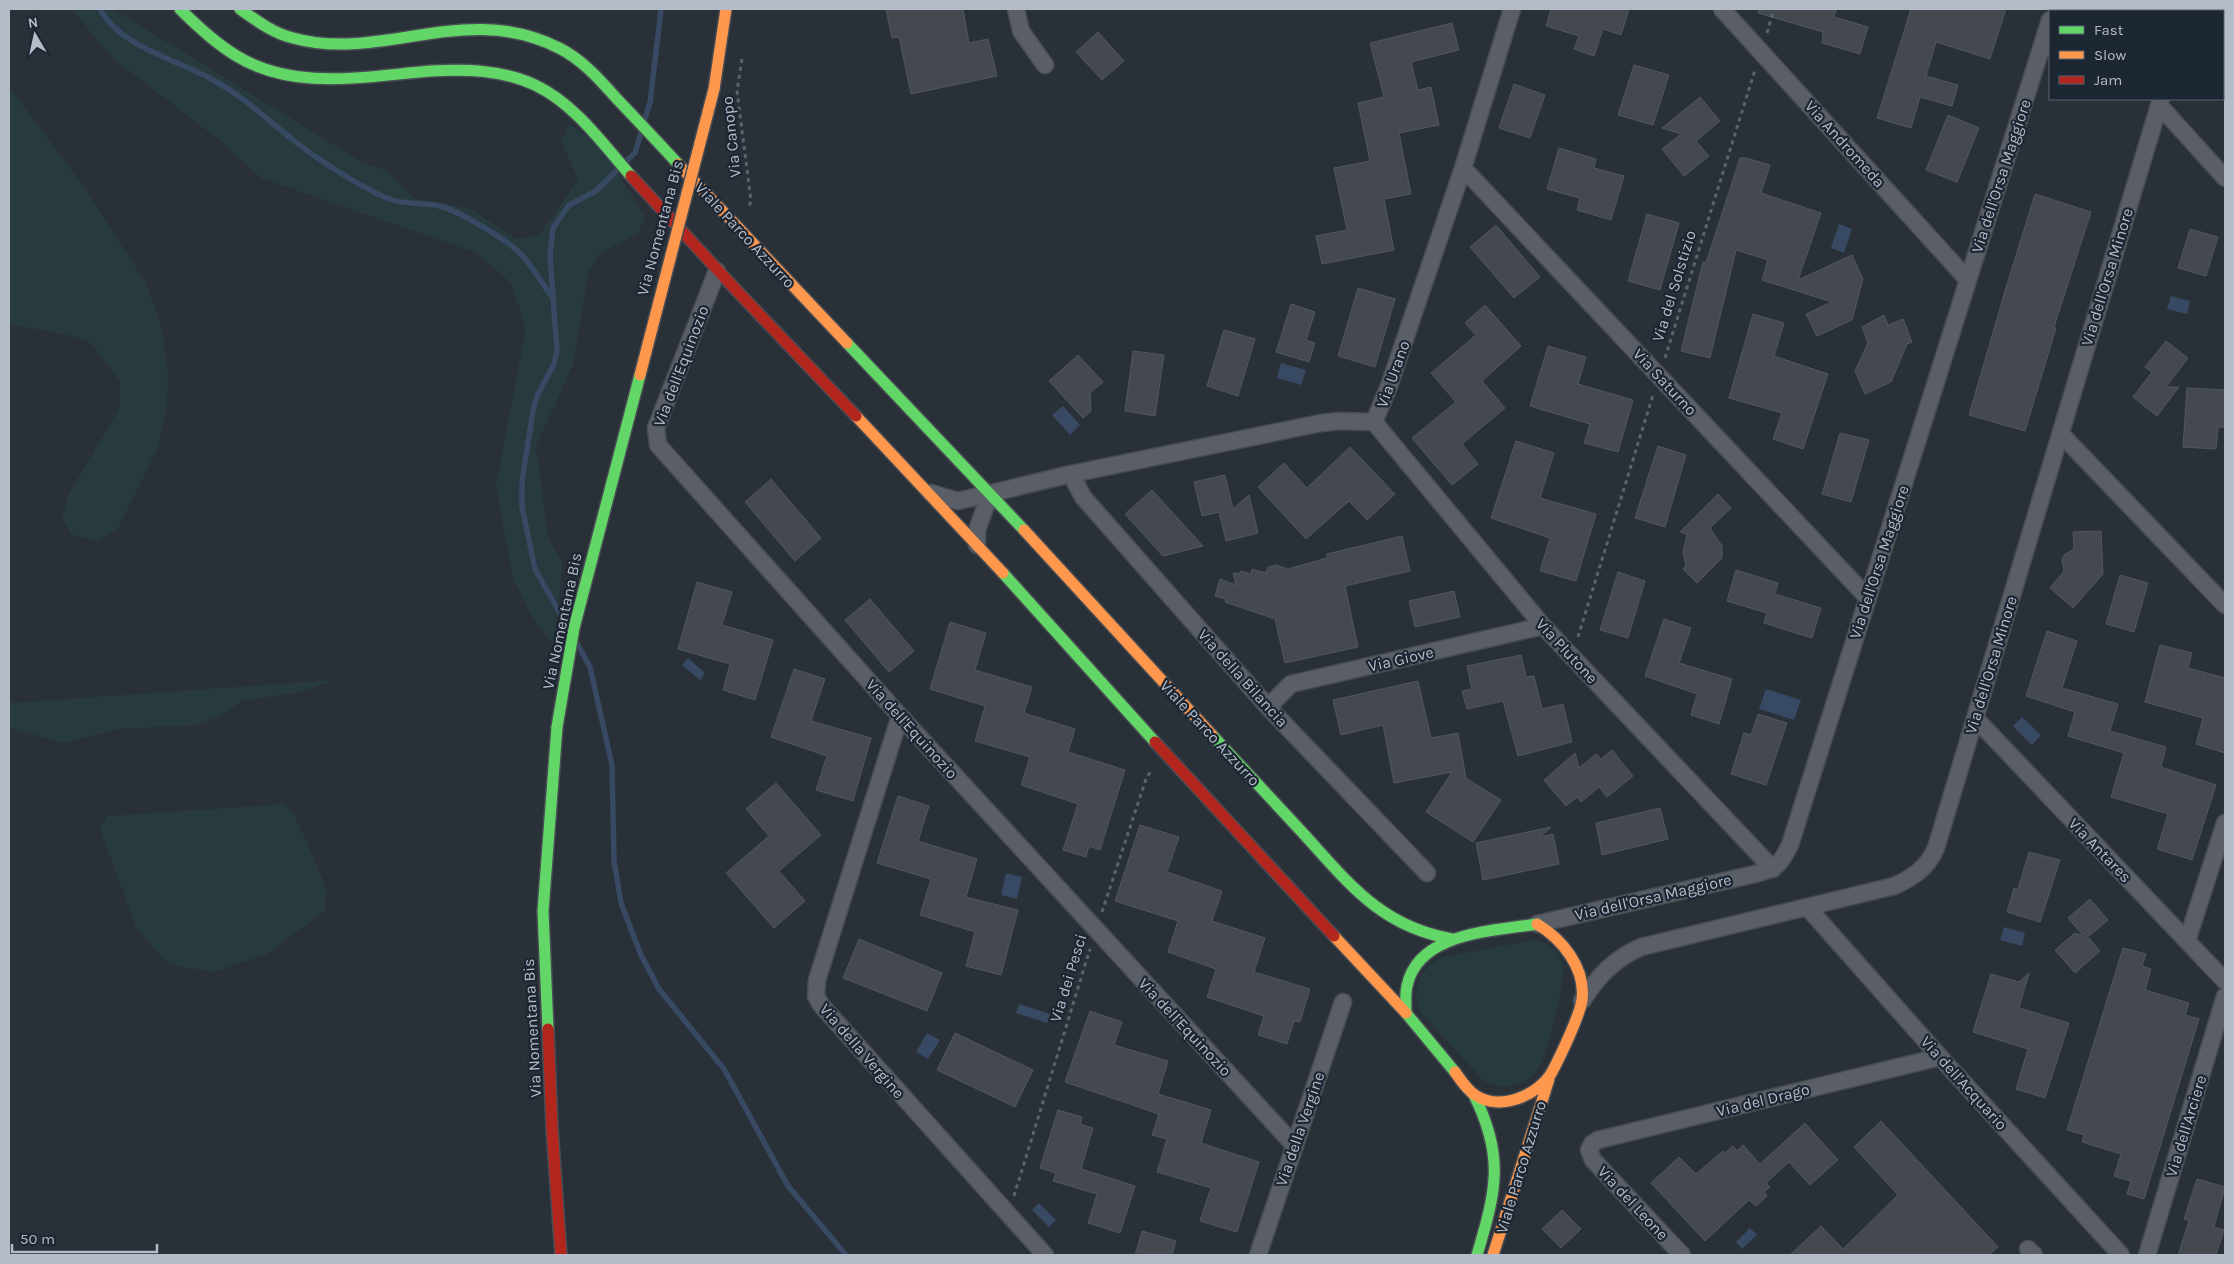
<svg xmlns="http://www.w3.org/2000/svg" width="2234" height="1264" font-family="Karla,sans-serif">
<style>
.green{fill:#273a3e}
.water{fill:#384963}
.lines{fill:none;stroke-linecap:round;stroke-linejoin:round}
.stream{stroke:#384963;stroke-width:5.5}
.building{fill:#444950;stroke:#52575f}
.street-casing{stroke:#484c53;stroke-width:19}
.fast-casing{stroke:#484c53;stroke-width:14}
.slow-casing{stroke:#484c53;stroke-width:14}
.jam-casing{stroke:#484c53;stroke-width:14}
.path{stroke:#5d636a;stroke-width:3;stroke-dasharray:4 4;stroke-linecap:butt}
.street{stroke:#5a5e66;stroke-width:16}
.fast{stroke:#63d668;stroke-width:11}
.slow{stroke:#ff974d;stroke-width:11}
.jam{stroke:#b3261e;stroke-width:11}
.fast-bridge-casing{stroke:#484c53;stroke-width:14;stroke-linecap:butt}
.slow-bridge-casing{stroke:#484c53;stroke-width:14;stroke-linecap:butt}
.fast-bridge{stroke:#63d668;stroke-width:11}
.slow-bridge{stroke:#ff974d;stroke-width:11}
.labels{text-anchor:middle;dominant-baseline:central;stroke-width:4.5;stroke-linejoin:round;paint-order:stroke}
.street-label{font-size:16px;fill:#b4bcc9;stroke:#1d2633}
</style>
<rect width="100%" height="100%" fill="#2a3038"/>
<path class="green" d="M 72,9 L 113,9 L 362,162 L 385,170 L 414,198 L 471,209 L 516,239 L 540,235 L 578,179 L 561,142 L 569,125 L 599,143 L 645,216 L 639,233 L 600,253 L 588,273 L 573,365 L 536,446 L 548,537 L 563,564 L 553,645 L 531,615 L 513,578 L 496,485 L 526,328 L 511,283 L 477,253 L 261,178 L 222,142 L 112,58 Z
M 9,87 L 83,185 L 146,283 L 162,328 L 168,374 L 167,405 L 159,445 L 118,529 L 96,541 L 71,534 L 62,518 L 68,495 L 119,409 L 120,381 L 91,343 L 69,335 L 9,324 Z
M 334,680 L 301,692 L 242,701 L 225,713 L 197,725 L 117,729 L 64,743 L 9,728 L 9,703 Z
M 284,804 L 294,814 L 326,887 L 325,911 L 267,954 L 214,972 L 182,967 L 163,959 L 136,927 L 100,829 L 107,816 Z
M 1533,940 C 1546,941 1558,950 1562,962 C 1568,976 1546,1061 1536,1072 C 1523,1087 1501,1091 1484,1081 L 1422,1014 C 1408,992 1421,966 1443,957 Z"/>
<path class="water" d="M 1839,224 L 1852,229 L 1844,253 L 1831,248 Z
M 2171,296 L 2190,301 L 2187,314 L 2167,309 Z
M 1281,363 L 1306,370 L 1301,385 L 1277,378 Z
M 1063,406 L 1080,425 L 1070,435 L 1052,415 Z
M 688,658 L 705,673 L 700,680 L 682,665 Z
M 1766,689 L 1801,700 L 1794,720 L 1759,709 Z
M 2022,717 L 2041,735 L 2032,745 L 2013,726 Z
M 1006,873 L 1022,877 L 1017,899 L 1001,895 Z
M 2004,927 L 2025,933 L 2022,946 L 2000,940 Z
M 1019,1004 L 1050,1014 L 1047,1023 L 1016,1013 Z
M 927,1033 L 940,1040 L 928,1059 L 916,1052 Z
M 1039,1203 L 1056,1220 L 1049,1227 L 1032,1210 Z
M 1750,1228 L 1757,1235 L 1742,1249 L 1736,1242 Z"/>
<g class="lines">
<path class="stream" d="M 100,9 C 120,47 178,60 213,80 C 252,101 280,133 316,157 C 333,169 372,193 392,200 C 407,205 424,202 440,206 C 461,212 506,239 521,254 C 533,267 542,283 552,297
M 644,121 L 650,103 L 661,9
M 624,163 L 635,153 L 641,133
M 567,626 L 535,569 L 522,507 L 522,482 L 533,410 L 537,396 L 554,364 L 557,351 L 550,256 L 553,228 L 569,205 L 596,191 L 618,169
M 578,645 L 590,667 L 612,765 L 614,861 L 621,903 L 641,955 L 659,989 L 724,1069 L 788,1186 L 846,1255"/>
</g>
<path class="building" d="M 886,9 L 963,9 L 969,43 L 988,39 L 997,76 L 911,94 L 899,37 L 892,38 Z
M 1551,9 L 1629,9 L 1621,35 L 1603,29 L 1594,56 L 1574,49 L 1579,36 L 1546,26 Z
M 1759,9 L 1836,9 L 1834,17 L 1868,27 L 1860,54 L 1822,43 L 1823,32 L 1758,13 Z
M 1911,9 L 2006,9 L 1990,59 L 1936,42 L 1926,76 L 1958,85 L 1952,106 L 1920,97 L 1911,128 L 1877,118 Z
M 1452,23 L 1459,50 L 1411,62 L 1418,90 L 1431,87 L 1439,125 L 1399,133 L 1411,194 L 1384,199 L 1394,250 L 1322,264 L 1316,236 L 1347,230 L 1334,168 L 1370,161 L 1358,103 L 1384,97 L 1370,43 Z
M 1098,32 L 1124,61 L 1102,80 L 1076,52 Z
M 1634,65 L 1669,75 L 1653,125 L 1618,115 Z
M 1514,84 L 1545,95 L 1530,138 L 1499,128 Z
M 1700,97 L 1720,121 L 1696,141 L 1709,156 L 1684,176 L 1662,149 L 1681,134 L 1662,128 Z
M 1948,115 L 1979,128 L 1957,182 L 1926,170 Z
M 1559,148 L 1596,159 L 1594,168 L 1624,176 L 1611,220 L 1577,210 L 1580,198 L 1547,189 Z
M 1740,158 L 1746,158 L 1770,165 L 1761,193 L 1821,213 L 1798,280 L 1852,255 L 1863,279 L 1852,320 L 1817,336 L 1806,314 L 1832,302 L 1762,280 L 1768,260 L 1736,250 L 1710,358 L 1681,351 L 1703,262 L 1706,263 Z
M 2035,194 L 2091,212 L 2054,327 L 2056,328 L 2025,431 L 1969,415 L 2005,291 Z
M 1647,214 L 1679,223 L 1660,290 L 1628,281 Z
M 1496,225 L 1540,277 L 1514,298 L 1470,247 Z
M 2190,229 L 2218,237 L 2206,276 L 2178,268 Z
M 1358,288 L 1395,299 L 1375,367 L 1338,356 Z
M 1291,304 L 1315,312 L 1306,340 L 1315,343 L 1309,362 L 1276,352 Z
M 1485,305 L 1521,346 L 1482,381 L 1505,408 L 1462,444 L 1478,464 L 1452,485 L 1412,438 L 1456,402 L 1431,373 L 1476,335 L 1465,323 Z
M 1753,314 L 1784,323 L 1774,356 L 1828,374 L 1803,449 L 1773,439 L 1782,413 L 1729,398 Z
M 1884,315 L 1888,325 L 1903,319 L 1912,342 L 1907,344 L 1891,382 L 1865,394 L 1855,371 L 1868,343 L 1862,327 Z
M 1224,330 L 1255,339 L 1238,396 L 1207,386 Z
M 2166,341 L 2188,358 L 2166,387 L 2179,387 L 2157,416 L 2133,397 L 2152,372 L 2145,367 Z
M 1548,346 L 1586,357 L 1578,384 L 1633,400 L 1618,452 L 1584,443 L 1590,424 L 1530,406 Z
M 1133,351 L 1164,355 L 1155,416 L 1125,411 Z
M 1078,355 L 1103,382 L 1090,393 L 1091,411 L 1083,418 L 1049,381 Z
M 2187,388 L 2225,390 L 2225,427 L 2218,427 L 2216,449 L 2183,447 Z
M 1840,433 L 1869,440 L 1851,502 L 1822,494 Z
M 1516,441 L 1554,453 L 1540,498 L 1596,514 L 1576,581 L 1540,571 L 1550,538 L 1491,518 Z
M 1658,446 L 1686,455 L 1665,527 L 1635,518 Z
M 1350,447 L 1395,494 L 1367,520 L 1349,501 L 1306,539 L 1258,487 L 1284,463 L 1307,488 Z
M 1225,475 L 1233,509 L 1249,495 L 1258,533 L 1226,541 L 1219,512 L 1202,516 L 1194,482 Z
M 771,479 L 821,538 L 795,561 L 745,502 Z
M 1152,490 L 1172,512 L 1203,546 L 1163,556 L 1125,514 Z
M 1718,494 L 1731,508 L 1710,528 L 1722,546 L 1722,558 L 1697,583 L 1683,569 L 1686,566 L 1683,553 L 1687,534 L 1680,532 Z
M 2101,531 L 2103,574 L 2073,608 L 2050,588 L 2064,571 L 2062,559 L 2065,554 L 2074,549 L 2073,532 Z
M 1402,536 L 1410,571 L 1345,586 L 1358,647 L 1285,663 L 1275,619 L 1225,602 L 1226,599 L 1215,596 L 1220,579 L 1236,585 L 1233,573 L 1239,574 L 1241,571 L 1251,574 L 1252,569 L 1266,573 L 1268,567 L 1276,565 L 1288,569 L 1327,558 L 1327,554 Z
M 1736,570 L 1778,583 L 1775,594 L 1821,608 L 1812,638 L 1764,623 L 1767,613 L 1727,601 Z
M 1618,572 L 1645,581 L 1628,638 L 1600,630 Z
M 2120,575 L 2148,583 L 2134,632 L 2106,624 Z
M 697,582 L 732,592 L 722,625 L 773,640 L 755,700 L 723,690 L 730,664 L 678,649 Z
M 1454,591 L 1460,617 L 1415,627 L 1409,601 Z
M 870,599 L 914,651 L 889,672 L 845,620 Z
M 1664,619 L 1691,628 L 1679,663 L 1732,679 L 1719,724 L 1691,715 L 1697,694 L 1645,676 Z
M 950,622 L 986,633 L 975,670 L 1032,687 L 1024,713 L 1075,729 L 1068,752 L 1125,770 L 1100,850 L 1089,846 L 1086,857 L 1063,850 L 1078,804 L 1021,785 L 1030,757 L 975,741 L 985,706 L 930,689 Z
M 2047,631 L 2077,641 L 2062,688 L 2118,704 L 2110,731 L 2166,747 L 2161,767 L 2216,785 L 2192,860 L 2157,849 L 2168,814 L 2111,797 L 2124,753 L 2068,736 L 2075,712 L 2026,696 Z
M 2160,645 L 2192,653 L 2188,668 L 2225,678 L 2225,753 L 2196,744 L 2203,718 L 2145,702 Z
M 1521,655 L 1526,677 L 1534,676 L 1542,709 L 1563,704 L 1572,742 L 1518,756 L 1503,701 L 1467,709 L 1462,691 L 1472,689 L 1467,666 Z
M 794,669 L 825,679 L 811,721 L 871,738 L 853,801 L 816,790 L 827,756 L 771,737 Z
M 1418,681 L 1431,738 L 1458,733 L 1466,778 L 1501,800 L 1473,842 L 1426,812 L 1452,772 L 1394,783 L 1383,725 L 1341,735 L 1333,700 Z
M 1758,714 L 1787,723 L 1766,785 L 1731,774 L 1744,733 L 1751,735 Z
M 1612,750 L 1633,776 L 1607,797 L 1599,787 L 1581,802 L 1577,797 L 1566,806 L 1544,780 L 1575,753 L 1579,768 L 1596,754 L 1601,759 Z
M 776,783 L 821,835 L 779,871 L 805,901 L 774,928 L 726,873 L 769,836 L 746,809 Z
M 898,796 L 929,806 L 918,841 L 977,859 L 966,897 L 1018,910 L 1001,975 L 966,966 L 975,932 L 920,915 L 931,879 L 877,863 Z
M 1660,808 L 1668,839 L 1602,855 L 1596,823 Z
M 1140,825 L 1179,837 L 1167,872 L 1222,891 L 1212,921 L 1265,938 L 1254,972 L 1310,989 L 1300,1022 L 1294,1021 L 1287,1044 L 1258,1035 L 1264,1016 L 1207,997 L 1216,969 L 1168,952 L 1178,921 L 1115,901 Z
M 1551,827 L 1540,837 L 1553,834 L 1559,864 L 1483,880 L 1476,843 Z
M 2029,852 L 2060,860 L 2040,922 L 2007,912 L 2014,888 L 2018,889 Z
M 2090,899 L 2108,920 L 2089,936 L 2082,934 L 2068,918 Z
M 2075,933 L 2089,938 L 2100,951 L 2075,973 L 2055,950 Z
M 859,939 L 942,973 L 927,1011 L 843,978 Z
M 2123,948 L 2146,954 L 2142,966 L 2151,969 L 2145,990 L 2189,1003 L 2185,1015 L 2199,1019 L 2144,1199 L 2127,1194 L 2131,1181 L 2114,1176 L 2121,1154 L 2082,1142 L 2084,1135 L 2067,1130 Z
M 2029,973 L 2019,1008 L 2069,1023 L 2045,1098 L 2016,1089 L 2028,1049 L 1973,1032 L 1991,974 L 2019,982 Z
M 1090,1011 L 1122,1022 L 1114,1045 L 1168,1061 L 1158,1094 L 1211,1110 L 1201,1143 L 1259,1162 L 1237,1232 L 1200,1221 L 1211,1188 L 1157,1172 L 1167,1139 L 1152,1135 L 1159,1114 L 1065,1082 Z
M 955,1033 L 1033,1070 L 1015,1107 L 937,1070 Z
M 1058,1110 L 1082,1117 L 1080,1124 L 1093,1128 L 1081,1169 L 1135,1186 L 1120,1233 L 1088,1223 L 1097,1194 L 1053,1181 L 1056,1173 L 1040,1168 Z
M 1881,1121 L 1998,1247 L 1989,1255 L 1790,1255 L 1821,1226 L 1843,1249 L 1898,1195 L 1854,1147 Z
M 1805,1123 L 1838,1160 L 1810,1185 L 1789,1162 L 1766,1183 L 1770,1187 L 1764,1192 L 1767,1196 L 1756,1206 L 1749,1200 L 1705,1241 L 1651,1183 L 1679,1157 L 1696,1174 L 1723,1151 L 1725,1153 L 1733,1146 L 1737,1151 L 1743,1145 L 1760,1164 Z
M 2197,1179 L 2225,1187 L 2214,1227 L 2224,1230 L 2216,1255 L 2178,1255 L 2189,1221 L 2184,1219 Z
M 1562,1210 L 1581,1229 L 1561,1248 L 1542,1229 Z
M 1142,1231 L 1176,1241 L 1172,1255 L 1135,1255 Z"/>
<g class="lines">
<g class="street-casing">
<path id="street" d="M 1016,9 L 1021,31 L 1045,65
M 1722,9 L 1968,280
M 2191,11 L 2192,9
M 2159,105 L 2225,178
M 1463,168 L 1867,597
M 717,271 L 656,428 L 658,445 L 900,716 L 1295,1146
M 1374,422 L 1543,626 L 1773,869
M 1374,422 L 1389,386 L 1463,168 L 1512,9
M 2061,434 L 2225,605
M 1071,474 L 1083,497 L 1268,707 L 1427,873
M 931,493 L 958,501 L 1071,474 L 1321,423 L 1339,421 L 1374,422
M 977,545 L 977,530 L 990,494
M 1268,707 L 1291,684 L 1543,626
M 900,716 L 817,980 L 816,996 L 821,1005 L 1045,1255
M 1976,719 L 2225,981
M 1808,908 L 1940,1057 L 2121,1255
M 1537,924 L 1755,874 C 1777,868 1780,865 1790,845 L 2050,20
M 2187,941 L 2225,823
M 1582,1001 C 1598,976 1614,959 1641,947 L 1894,886 C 1914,877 1927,868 1936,848 L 2161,99
M 2028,1249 L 2034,1255
M 1258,1255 L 1343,1002
M 1682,1255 L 1593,1160 L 1589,1150 L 1592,1144 L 1598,1140 L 1940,1057
M 2147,1255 L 2225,996"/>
</g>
<g class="fast-casing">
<path id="fast" d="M 180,9 C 197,26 214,42 235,55 C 294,92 366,76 431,71 C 467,69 503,70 535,85 C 575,104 603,144 631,176
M 240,9 C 257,21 273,33 293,38 C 383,63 465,0 559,48 C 583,60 600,80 618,100 C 638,121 658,142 678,164
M 847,343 L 1024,530
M 1003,573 L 1155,742
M 1212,735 C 1242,767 1271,799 1301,831 C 1348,882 1379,926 1452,939
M 548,1029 L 543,911 L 557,727
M 1455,1072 L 1406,1013 C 1406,1004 1405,994 1407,986 C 1418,932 1494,931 1537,924
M 1474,1095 C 1505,1157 1496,1191 1477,1255"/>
</g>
<g class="slow-casing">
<path id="slow" d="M 714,89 L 726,9
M 678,164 L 847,343
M 856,416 L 1003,573
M 1024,530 L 1212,735
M 1334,936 L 1406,1013
M 1455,1072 C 1460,1079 1467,1090 1475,1095 C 1500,1112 1539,1095 1552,1072 C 1560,1057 1580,1015 1582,1000 C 1586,968 1562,939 1537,924
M 1493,1255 L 1549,1079"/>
</g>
<g class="jam-casing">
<path id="jam" d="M 631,176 L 738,292 L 856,416
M 1155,742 L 1334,936
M 548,1029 L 552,1128 L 561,1255"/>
</g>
<path class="path" d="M 1767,33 L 1774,9
M 742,59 L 737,91 L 751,201 L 748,209
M 1665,358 L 1755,70
M 1578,637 L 1653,395
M 1102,912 L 1147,776 L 1153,770
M 1014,1196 L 1090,949"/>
<use href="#street" class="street"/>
<use href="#fast" class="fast"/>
<use href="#slow" class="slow"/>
<use href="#jam" class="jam"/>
<g class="fast-bridge-casing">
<path id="fast-bridge" d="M 557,727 L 574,628 L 640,375"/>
</g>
<g class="slow-bridge-casing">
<path id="slow-bridge" d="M 640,375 L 714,89"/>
</g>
<use href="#fast-bridge" class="fast-bridge"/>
<use href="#slow-bridge" class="slow-bridge"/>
</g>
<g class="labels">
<g class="street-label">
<text transform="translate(731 137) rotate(-96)">Via Canopo</text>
<text transform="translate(1845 144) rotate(48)">Via Andromeda</text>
<text transform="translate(2001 176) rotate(-72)">Via dell'Orsa Maggiore</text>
<text transform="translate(660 228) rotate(-75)">Via Nomentana Bis</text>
<text transform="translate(745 235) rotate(47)">Viale Parco Azzurro</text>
<text transform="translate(2107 277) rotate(-73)">Via dell'Orsa Minore</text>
<text transform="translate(1674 286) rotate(-73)">Via del Solstizio</text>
<text transform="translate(681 366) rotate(-69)">Via dell'Equinozio</text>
<text transform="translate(1393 374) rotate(-70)">Via Urano</text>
<text transform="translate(1665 382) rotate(47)">Via Saturno</text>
<text transform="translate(1879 562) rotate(-72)">Via dell'Orsa Maggiore</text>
<text transform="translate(562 621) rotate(-78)">Via Nomentana Bis</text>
<text transform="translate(1567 651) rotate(47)">Via Plutone</text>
<text transform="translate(1401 659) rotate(-13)">Via Giove</text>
<text transform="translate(1991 665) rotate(-73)">Via dell'Orsa Minore</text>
<text transform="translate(1243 678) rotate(48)">Via della Bilancia</text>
<text transform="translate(912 729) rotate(48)">Via dell'Equinozio</text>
<text transform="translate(1210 733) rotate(47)">Viale Parco Azzurro</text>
<text transform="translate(2100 850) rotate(46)">Via Antares</text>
<text transform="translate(1653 897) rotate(-13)">Via dell'Orsa Maggiore</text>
<text transform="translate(1068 978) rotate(-73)">Via dei Pesci</text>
<text transform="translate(1185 1027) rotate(47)">Via dell'Equinozio</text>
<text transform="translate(532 1028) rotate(-93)">Via Nomentana Bis</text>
<text transform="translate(862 1051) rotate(49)">Via della Vergine</text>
<text transform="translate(1964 1083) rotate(48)">Via dell'Acquario</text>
<text transform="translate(1763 1100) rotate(-14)">Via del Drago</text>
<text transform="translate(2186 1126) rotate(-73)">Via dell'Arciere</text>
<text transform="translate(1300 1129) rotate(-71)">Via della Vergine</text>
<text transform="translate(1521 1167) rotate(-73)">Viale Parco Azzurro</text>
<text transform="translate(1633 1203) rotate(47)">Via del Leone</text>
</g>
</g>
<rect width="2234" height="1264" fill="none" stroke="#b4bcc9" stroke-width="20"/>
<rect x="2049" y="10" width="175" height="90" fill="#1d2633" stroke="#59626f"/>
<rect x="2059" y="26" width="25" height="8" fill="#63d668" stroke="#59626f"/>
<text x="2094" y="35" font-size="15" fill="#b4bcc9">Fast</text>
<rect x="2059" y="51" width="25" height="8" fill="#ff974d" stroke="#59626f"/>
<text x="2094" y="60" font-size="15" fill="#b4bcc9">Slow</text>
<rect x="2059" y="76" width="25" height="8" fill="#b3261e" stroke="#59626f"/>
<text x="2094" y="85" font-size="15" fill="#b4bcc9">Jam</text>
<g transform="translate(35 35) rotate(351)" stroke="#1d2633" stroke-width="4" paint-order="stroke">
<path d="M0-4L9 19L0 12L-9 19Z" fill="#b4bcc9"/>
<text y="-8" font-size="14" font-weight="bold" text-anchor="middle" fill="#b4bcc9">N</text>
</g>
<path d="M12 1244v8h145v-8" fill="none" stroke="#b4bcc9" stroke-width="2.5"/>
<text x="20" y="1244" font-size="15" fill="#b4bcc9" stroke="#1d2633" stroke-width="4" paint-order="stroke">50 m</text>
</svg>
